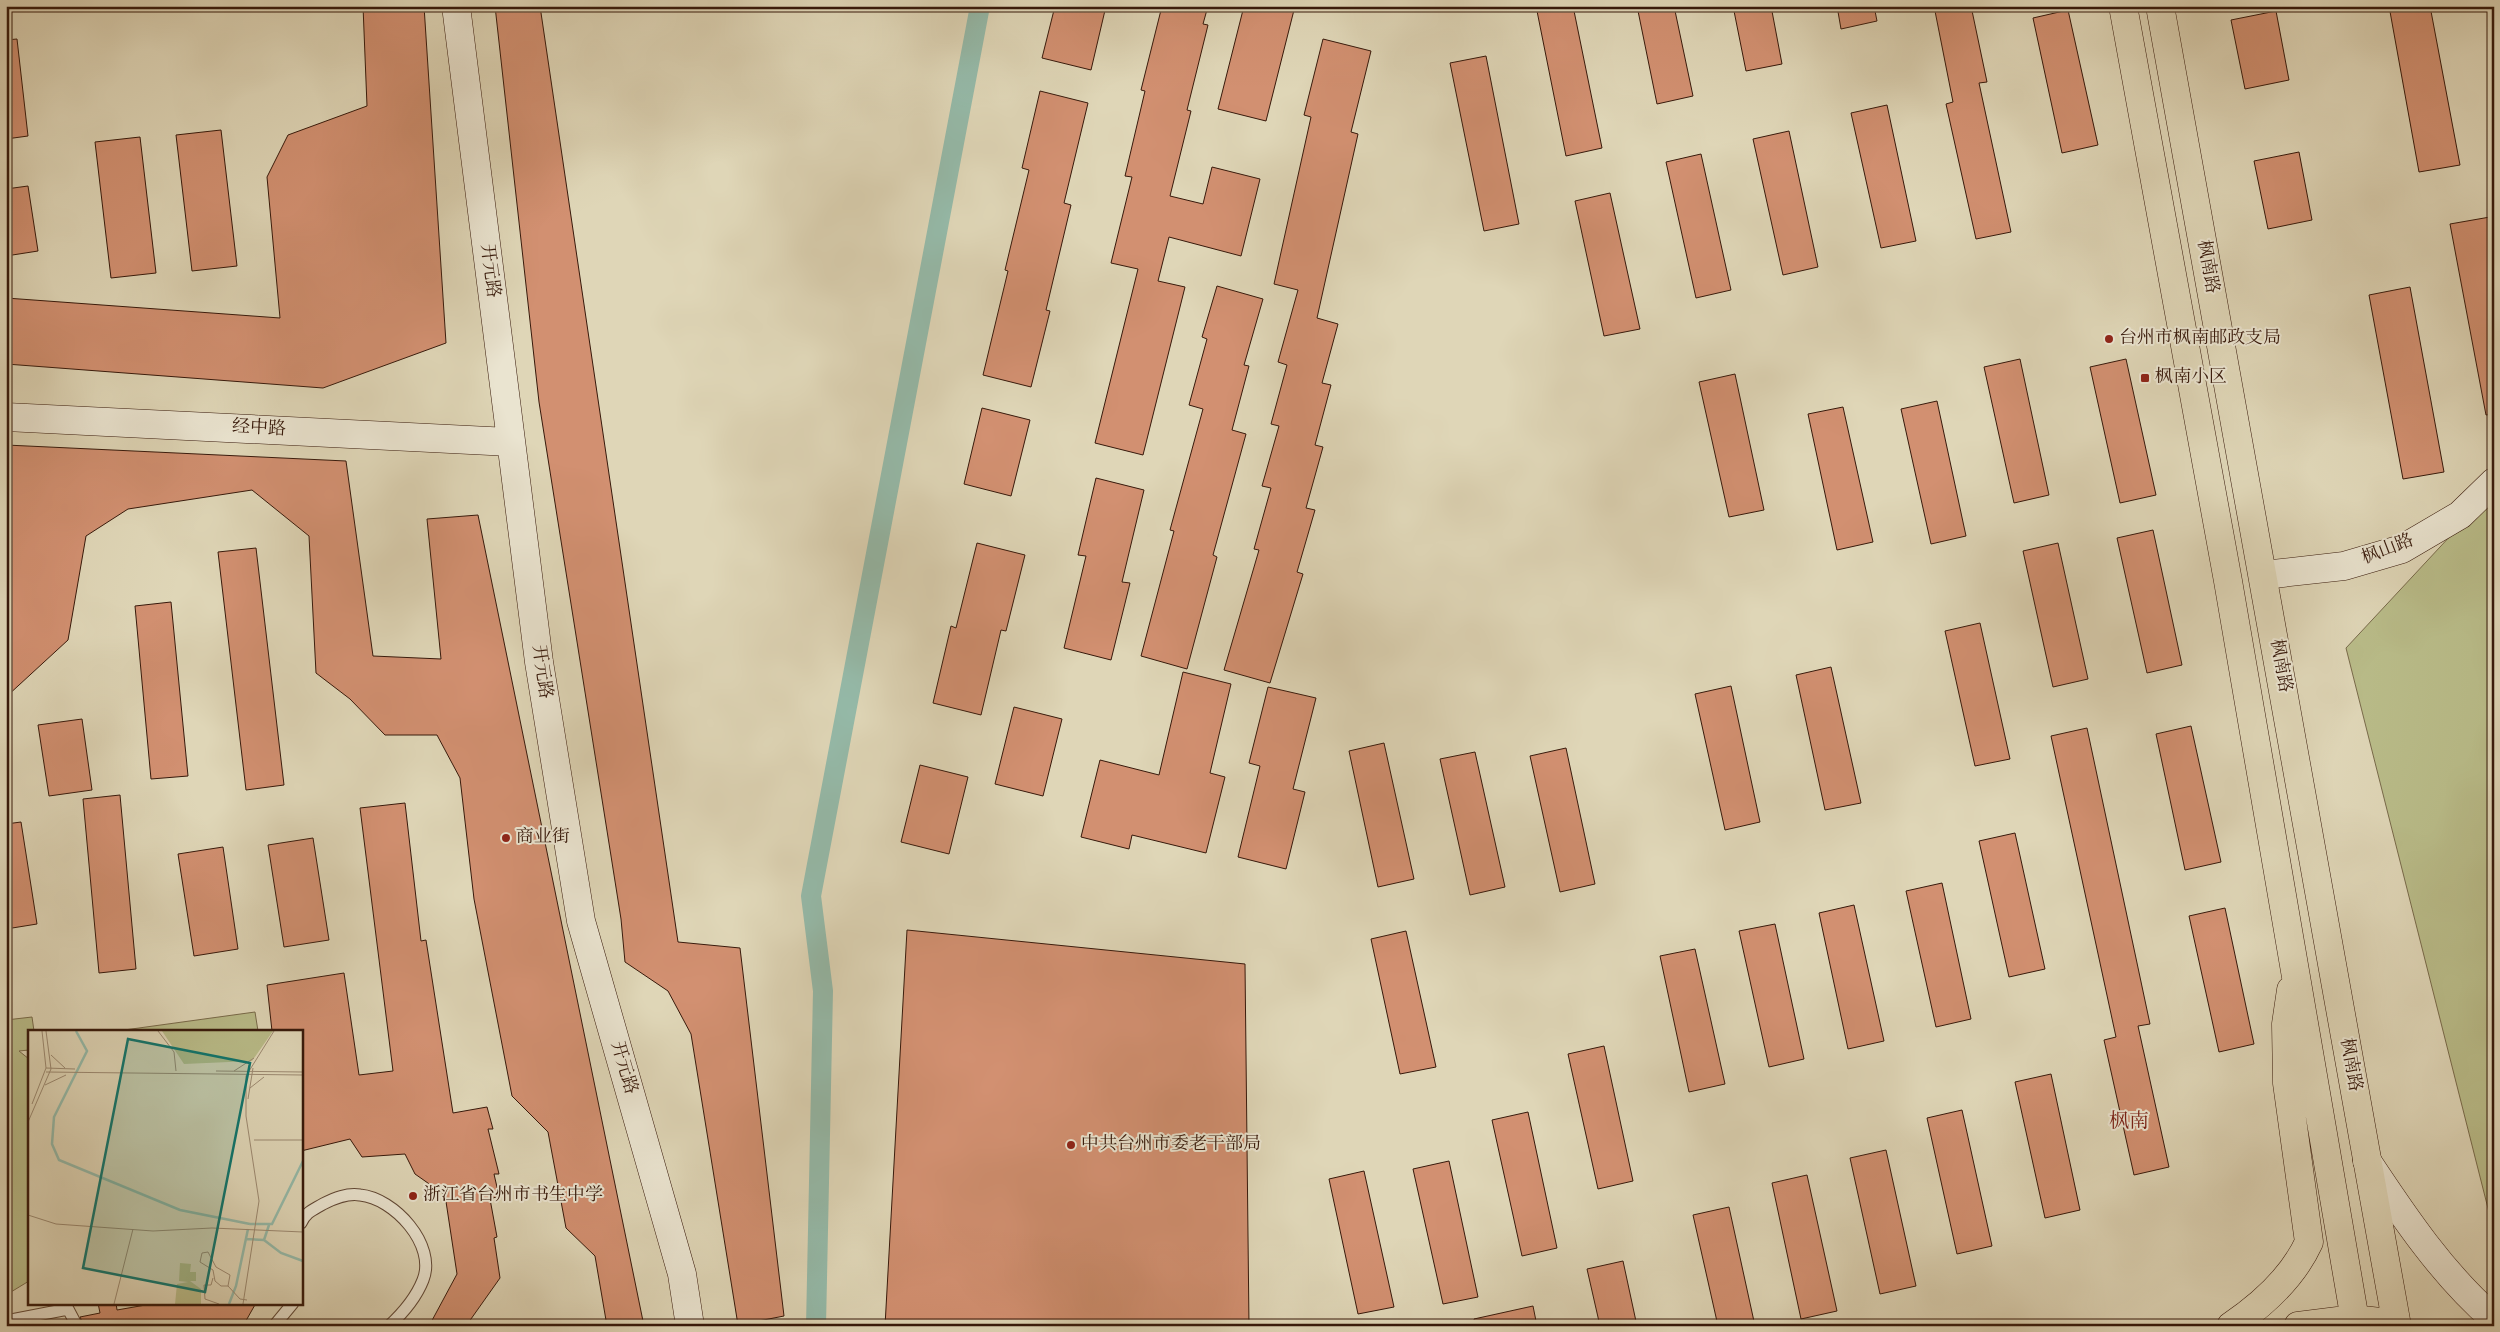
<svg xmlns="http://www.w3.org/2000/svg" width="2500" height="1332" font-family="'Sorts Mill Goudy','Noto Serif SC',serif">
<style>
.green{fill:#b9bc89;stroke:#786a4a}
.lines{fill:none;stroke-linecap:round;stroke-linejoin:round}
.canal{stroke:#95baa9;stroke-width:20}
.building{fill:#d29071;stroke:#37190b}
.lane-casing{stroke:#614836;stroke-width:13}
.secondary-casing{stroke:#37190b;stroke-width:29}
.primary-casing{stroke:#37190b;stroke-width:29}
.lane{stroke:#eae4d0;stroke-width:11}
.secondary{stroke:#eae4d0;stroke-width:28}
.primary{stroke:#dfd6b7;stroke-width:28}
.poi-dot{fill:#8f2418;stroke:#eae4d0;stroke-width:2}
.labels{text-anchor:middle;dominant-baseline:central;stroke-width:4;stroke-linejoin:round;paint-order:stroke}
.street-label{font-size:18px;fill:#37190b;stroke:#eae4d0}
.poi-label{font-size:18px;fill:#37190b;stroke:#eae4d0;text-anchor:start}
.quarter-label{font-size:20px;fill:#7a1f14;stroke:#eae4d0}
.inset-river{fill:none;stroke:#95baa9;stroke-width:2.5}
.inset-road{fill:none;stroke:#9c8a72;stroke-width:1}
.view{fill:#0f766e;fill-opacity:0.15;stroke:#0f766e;stroke-width:2.5}
.inset-edge{fill:none;stroke:#37190b;stroke-width:2.5}
</style>
<rect width="100%" height="100%" fill="#dfd6b7"/>
<filter id="stains"><feTurbulence type="fractalNoise" baseFrequency=".004" numOctaves="4"/><feColorMatrix values="0 0 0 0 .2 0 0 0 0 .09 0 0 0 0 .02 0 0 0 .5 -.17"/></filter>
<radialGradient id="worn" r=".72"><stop offset=".6" stop-color="#630" stop-opacity="0"/><stop offset="1" stop-color="#630" stop-opacity=".3"/></radialGradient>
<path class="green" d="M 2494,489 L 2494,1232 L 2346,648 Z
M 255,1012 L 258,1031 L 117,1031 Z
M 32,1017 L 34,1031 L 29,1031 L 29,1050 L 19,1051 L 29,1059 L 29,1281 L 6,1295 L 6,1020 Z"/>
<g class="lines">
<path class="canal" d="M 816,1326 L 823,991 L 811,896 L 980,6"/>
</g>
<path class="building" d="M 363,6 L 424,6 L 446,343 L 323,388 L 6,364 L 6,298 L 280,318 L 267,177 L 288,135 L 367,106 Z
M 495,6 L 540,6 L 678,942 L 740,948 L 784,1316 L 738,1325 L 691,1034 L 668,991 L 625,962 L 621,919 L 539,402 Z
M 1055,6 L 1106,6 L 1091,70 L 1042,58 Z
M 1162,6 L 1208,6 L 1203,24 L 1208,25 L 1187,110 L 1191,111 L 1170,196 L 1203,204 L 1212,167 L 1260,179 L 1241,256 L 1169,237 L 1158,281 L 1185,287 L 1143,455 L 1095,443 L 1138,269 L 1111,263 L 1132,177 L 1125,176 L 1145,91 L 1141,90 Z
M 1244,6 L 1295,6 L 1266,121 L 1218,109 Z
M 1536,6 L 1573,6 L 1602,148 L 1566,156 Z
M 1637,6 L 1674,6 L 1693,96 L 1657,104 Z
M 1733,6 L 1771,6 L 1782,64 L 1746,71 Z
M 1837,6 L 1874,6 L 1877,21 L 1841,29 Z
M 1934,6 L 1971,6 L 1987,82 L 1979,83 L 2011,232 L 1976,239 L 1946,104 L 1953,102 Z
M 2389,6 L 2430,6 L 2460,165 L 2419,172 Z
M 2068,10 L 2098,145 L 2062,153 L 2033,18 Z
M 2276,11 L 2289,80 L 2245,89 L 2231,20 Z
M 17,39 L 28,136 L 6,139 L 6,40 Z
M 1323,39 L 1371,51 L 1351,132 L 1358,134 L 1317,318 L 1338,324 L 1322,383 L 1331,385 L 1315,445 L 1323,447 L 1306,508 L 1315,510 L 1297,572 L 1303,574 L 1270,683 L 1224,670 L 1259,550 L 1254,549 L 1271,488 L 1262,486 L 1279,426 L 1271,424 L 1287,365 L 1278,362 L 1298,290 L 1274,284 L 1311,117 L 1304,115 Z
M 1486,56 L 1519,224 L 1484,231 L 1450,63 Z
M 1040,91 L 1088,103 L 1064,203 L 1071,205 L 1046,310 L 1050,311 L 1031,387 L 983,375 L 1008,271 L 1005,270 L 1029,170 L 1022,168 Z
M 1887,105 L 1916,241 L 1881,248 L 1851,113 Z
M 221,130 L 237,266 L 192,271 L 176,135 Z
M 1789,131 L 1818,267 L 1783,275 L 1753,139 Z
M 140,137 L 156,273 L 111,278 L 95,142 Z
M 2299,152 L 2312,220 L 2268,229 L 2254,161 Z
M 1701,154 L 1731,290 L 1696,298 L 1666,162 Z
M 28,186 L 38,251 L 6,256 L 6,189 Z
M 1610,193 L 1640,329 L 1604,336 L 1575,201 Z
M 2490,217 L 2494,235 L 2494,414 L 2486,415 L 2450,224 Z
M 1217,286 L 1263,299 L 1244,365 L 1249,366 L 1232,430 L 1246,434 L 1213,555 L 1217,557 L 1187,669 L 1141,656 L 1174,531 L 1170,530 L 1203,409 L 1189,405 L 1207,339 L 1202,337 Z
M 2410,287 L 2444,472 L 2403,479 L 2369,295 Z
M 2020,359 L 2049,495 L 2014,503 L 1984,367 Z
M 2126,359 L 2156,495 L 2120,503 L 2090,367 Z
M 1735,374 L 1764,510 L 1729,517 L 1699,382 Z
M 1937,401 L 1966,536 L 1931,544 L 1901,409 Z
M 1843,407 L 1873,542 L 1837,550 L 1808,414 Z
M 982,408 L 1030,420 L 1011,496 L 964,484 Z
M 6,445 L 346,461 L 373,656 L 441,659 L 427,519 L 478,515 L 644,1326 L 607,1326 L 595,1256 L 566,1228 L 548,1132 L 512,1096 L 474,899 L 460,778 L 437,735 L 385,735 L 350,699 L 316,673 L 309,536 L 252,490 L 128,509 L 86,536 L 68,640 L 6,697 Z
M 1096,478 L 1144,490 L 1122,582 L 1130,583 L 1111,660 L 1064,648 L 1086,556 L 1078,555 Z
M 2153,530 L 2182,665 L 2147,673 L 2117,538 Z
M 977,543 L 1025,555 L 1006,631 L 1001,630 L 981,715 L 933,703 L 951,626 L 956,628 Z
M 2058,543 L 2088,679 L 2053,687 L 2023,551 Z
M 256,548 L 284,785 L 246,790 L 218,552 Z
M 171,602 L 188,776 L 151,779 L 135,606 Z
M 1980,623 L 2010,759 L 1975,766 L 1945,631 Z
M 1831,667 L 1861,803 L 1825,810 L 1796,675 Z
M 1183,672 L 1231,684 L 1210,773 L 1225,777 L 1206,853 L 1132,835 L 1129,849 L 1081,837 L 1100,760 L 1159,775 Z
M 1731,686 L 1760,822 L 1725,830 L 1695,694 Z
M 1268,687 L 1316,698 L 1293,789 L 1305,792 L 1286,869 L 1238,857 L 1260,766 L 1249,763 Z
M 1014,707 L 1062,719 L 1043,796 L 995,784 Z
M 82,719 L 92,790 L 49,796 L 38,725 Z
M 2191,726 L 2221,862 L 2185,870 L 2156,734 Z
M 2087,728 L 2150,1024 L 2138,1026 L 2169,1167 L 2134,1175 L 2104,1040 L 2116,1037 L 2051,736 Z
M 1384,743 L 1414,879 L 1378,887 L 1349,751 Z
M 1566,748 L 1595,884 L 1560,892 L 1530,756 Z
M 1475,752 L 1505,887 L 1470,895 L 1440,759 Z
M 920,765 L 968,777 L 949,854 L 901,842 Z
M 120,795 L 136,969 L 99,973 L 83,799 Z
M 405,803 L 421,941 L 426,940 L 453,1113 L 487,1107 L 493,1129 L 488,1129 L 499,1174 L 494,1174 L 499,1196 L 490,1199 L 497,1237 L 494,1238 L 500,1278 L 466,1326 L 429,1326 L 457,1274 L 445,1195 L 415,1174 L 405,1154 L 362,1157 L 350,1139 L 301,1151 L 301,1031 L 272,1031 L 267,985 L 344,973 L 359,1075 L 393,1071 L 360,808 Z
M 21,822 L 37,924 L 6,929 L 6,824 Z
M 2015,833 L 2045,969 L 2009,977 L 1979,841 Z
M 313,838 L 329,940 L 284,947 L 268,845 Z
M 223,847 L 238,949 L 194,956 L 178,854 Z
M 1942,883 L 1971,1019 L 1936,1027 L 1906,891 Z
M 1854,905 L 1884,1041 L 1848,1049 L 1819,913 Z
M 2225,908 L 2254,1044 L 2219,1052 L 2189,916 Z
M 1775,924 L 1804,1059 L 1769,1067 L 1739,931 Z
M 907,930 L 1245,964 L 1249,1326 L 885,1326 Z
M 1406,931 L 1436,1067 L 1400,1074 L 1371,939 Z
M 1695,949 L 1725,1084 L 1689,1092 L 1660,956 Z
M 1604,1046 L 1633,1181 L 1598,1189 L 1568,1054 Z
M 2051,1074 L 2080,1210 L 2045,1218 L 2015,1082 Z
M 1962,1110 L 1992,1246 L 1957,1254 L 1927,1118 Z
M 1528,1112 L 1557,1248 L 1522,1256 L 1492,1120 Z
M 1886,1150 L 1916,1286 L 1880,1294 L 1850,1158 Z
M 1449,1161 L 1478,1297 L 1443,1304 L 1413,1169 Z
M 1364,1171 L 1394,1307 L 1358,1314 L 1329,1179 Z
M 1807,1175 L 1837,1311 L 1801,1319 L 1772,1183 Z
M 1729,1207 L 1755,1326 L 1718,1326 L 1693,1215 Z
M 1623,1261 L 1637,1326 L 1600,1326 L 1587,1269 Z
M 98,1303 L 116,1303 L 117,1310 L 157,1303 L 256,1303 L 243,1326 L 218,1326 L 212,1323 L 198,1326 L 84,1326 L 80,1317 L 100,1313 Z
M 1533,1306 L 1537,1326 L 1475,1326 L 1474,1319 Z"/>
<g class="lines">
<g class="lane-casing">
<path id="lane" d="M 301,1223 C 306,1212 313,1210 323,1204 C 335,1198 347,1193 360,1195 C 394,1198 437,1245 423,1280 C 416,1298 403,1313 389,1326
M 6,1321 L 68,1309 L 77,1326
M 274,1326 L 293,1303"/>
</g>
<g class="secondary-casing">
<path id="secondary" d="M 456,6 L 539,662 L 581,921 L 682,1274 L 690,1326
M 6,417 L 511,442
M 2264,575 L 2344,566 L 2402,549 L 2460,515 L 2494,482
M 2367,1161 C 2404,1217 2443,1275 2494,1319"/>
</g>
<g class="primary-casing">
<path id="primary" d="M 2123,6 L 2228,581 L 2356,1326
M 2160,6 L 2397,1326
M 2231,1326 C 2262,1305 2293,1277 2309,1242 L 2287,1083 L 2286,1024 L 2291,990
M 2298,1326 L 2354,1319 L 2397,1324"/>
</g>
<use href="#lane" class="lane"/>
<use href="#secondary" class="secondary"/>
<use href="#primary" class="primary"/>
</g>
<g class="poi-dot">
<circle cx="2109" cy="339" r="5"/>
<rect x="2140" y="373" width="10" height="10" rx="2.5"/>
<circle cx="506" cy="838" r="5"/>
<circle cx="1071" cy="1145" r="5"/>
<circle cx="413" cy="1196" r="5"/>
</g>
<g class="labels">
<g class="street-label">
<text transform="translate(2207 267) rotate(80)">枫南路</text>
<text transform="translate(489 271) rotate(83)">开元路</text>
<text transform="translate(259 429) rotate(3)">经中路</text>
<text transform="translate(2388 550) rotate(-21)">枫山路</text>
<text transform="translate(2280 666) rotate(80)">枫南路</text>
<text transform="translate(541 672) rotate(82)">开元路</text>
<text transform="translate(2350 1065) rotate(80)">枫南路</text>
<text transform="translate(623 1068) rotate(74)">开元路</text>
</g>
<g class="poi-label">
<text x="2119" y="339">台州市枫南邮政支局</text>
<text x="2155" y="378">枫南小区</text>
<text x="516" y="838">商业街</text>
<text x="1081" y="1145">中共台州市委老干部局</text>
<text x="423" y="1196">浙江省台州市书生中学</text>
</g>
<g class="quarter-label">
<text x="2129" y="1122">枫南</text>
</g>
</g>
<g transform="translate(28 1030)">
<rect width="275" height="275" fill="#dfd6b7"/>
<path d="M 134,1 L 245,1 L 224,31 L 156,34 ZM 152,233 L 163,234 L 162,242 L 168,242 L 168,251 L 162,251 L 173,259 L 173,274 L 147,274 L 149,254 L 160,252 L 151,251 Z" fill="#b9bc89"/>
<path class="inset-river" d="M 48,1 L 59,21 L 26,87 L 24,114 L 31,130 L 152,180 L 222,194M 222,194 L 244,194 L 275,131M 217,209 L 236,210 L 253,223 L 275,231M 236,210 L 241,195M 201,274 L 208,256 L 220,199"/>
<path class="inset-road" d="M 130,1 L 146,22 L 148,41M 23,25 L 37,38M 18,38 L 47,39M 188,41 L 275,42M 206,41 L 226,28M 18,42 L 275,45M 17,55 L 38,45M 222,58 L 236,47M 220,69 L 225,38M 4,74 L 18,38 L 14,1M 0,92 L 23,39 L 18,1M 226,110 L 275,110M 0,185 L 28,194 L 125,201 L 184,198 L 275,202M 185,248 L 183,255 L 176,255 L 177,269 L 191,274M 200,256 L 202,245 L 188,237 L 180,222 L 174,223 L 172,232 L 185,240 L 187,251 L 193,256 L 200,256 L 212,269 L 219,270M 86,274 L 105,199M 215,274 L 231,171 L 218,86 L 218,46 L 246,1"/>
<path class="view" d="M 100,9 L 222,33 L 177,262 L 55,238 Z"/>
<rect width="275" height="275" class="inset-edge"/>
</g>
<rect width="2500" height="1332" fill="none" stroke="#dfd6b7" stroke-width="25"/>
<rect x="8" y="8" width="2485" height="1317" fill="none" stroke="#37190b" stroke-width="2.5"/>
<rect x="12" y="12" width="2475" height="1307" fill="none" stroke="#37190b"/>
<rect width="100%" height="100%" filter="url(#stains)"/>
<rect width="100%" height="100%" fill="url(#worn)"/>
</svg>
